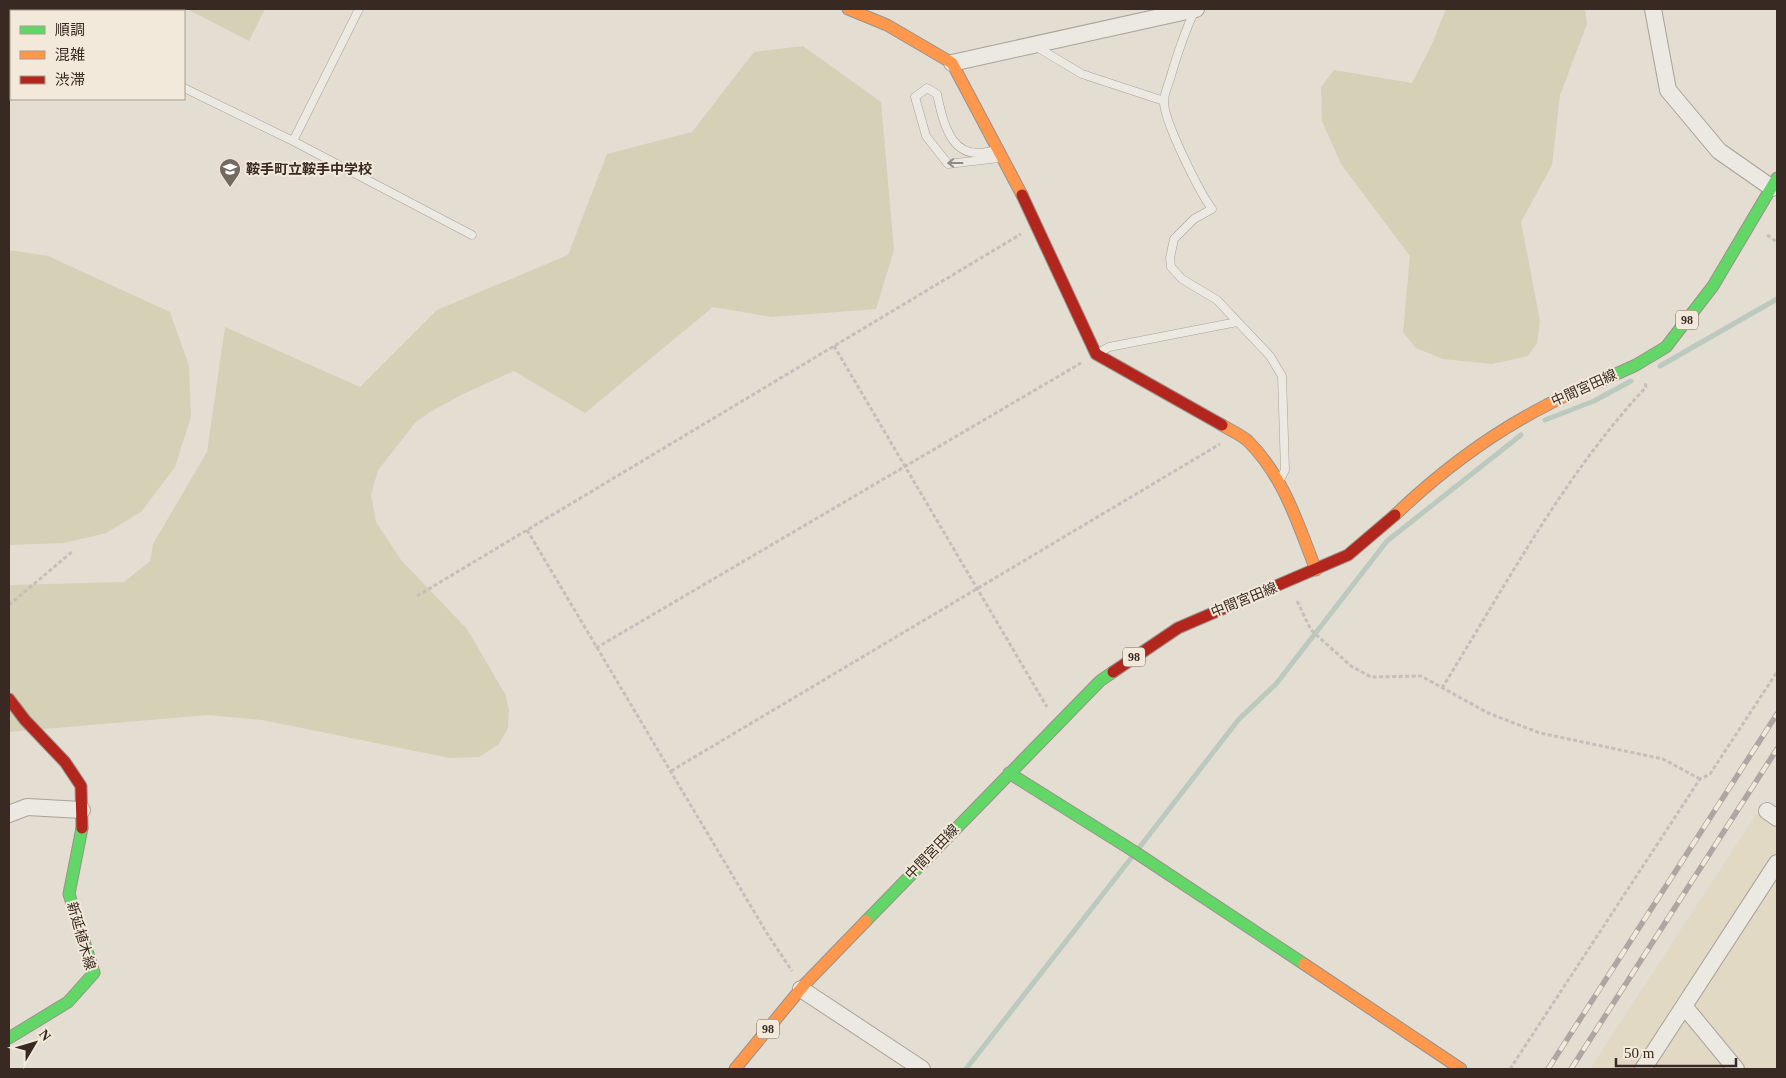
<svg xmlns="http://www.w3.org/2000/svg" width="1786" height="1078" font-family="'Times New Roman','Noto Sans JP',serif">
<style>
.farmland{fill:#e1d9c4}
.green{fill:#d4d1b6}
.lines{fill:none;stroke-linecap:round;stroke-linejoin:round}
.stream{stroke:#bcc9bf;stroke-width:5}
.lane-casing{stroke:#a9a29a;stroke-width:9}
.street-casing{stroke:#a9a29a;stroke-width:18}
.fast-casing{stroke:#99928a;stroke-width:13}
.slow-casing{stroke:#99928a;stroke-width:13}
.jam-casing{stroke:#99928a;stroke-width:13}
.path{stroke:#c4bfb9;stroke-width:3;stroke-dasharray:4 2.5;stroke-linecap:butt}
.lane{stroke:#ece8e2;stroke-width:8}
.street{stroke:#ece8e2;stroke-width:16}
.fast{stroke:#63d668;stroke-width:11}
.slow{stroke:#ff974d;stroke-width:11}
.jam{stroke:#b3261e;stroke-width:11}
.rail-casing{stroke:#aca7a2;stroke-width:5.5}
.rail{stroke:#f3e9da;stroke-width:4;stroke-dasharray:11;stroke-linecap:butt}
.oneway{stroke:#928982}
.labels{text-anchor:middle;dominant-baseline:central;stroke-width:4;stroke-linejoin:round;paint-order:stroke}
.shield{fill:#f3e9da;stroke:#706359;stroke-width:1}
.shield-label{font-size:12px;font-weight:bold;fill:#382a22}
.poi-label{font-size:14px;font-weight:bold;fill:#382a22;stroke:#f3e9da;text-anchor:start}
.street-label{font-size:14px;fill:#382a22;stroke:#f3e9da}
</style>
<rect width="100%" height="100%" fill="#e3ddd2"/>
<path class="farmland" d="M 1757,813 L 1777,823 L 1777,1069 L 1590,1069 Z"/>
<path class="green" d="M 187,9 L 265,9 L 249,41 Z
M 1446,9 L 1585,9 L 1587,24 L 1560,95 L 1552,165 L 1521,222 L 1540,321 L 1537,343 L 1528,356 L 1492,364 L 1443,359 L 1416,348 L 1403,332 L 1410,256 L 1341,164 L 1322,121 L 1321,87 L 1334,70 L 1412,83 L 1432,44 Z
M 803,46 L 881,102 L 894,250 L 876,309 L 772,317 L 713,307 L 585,413 L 514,371 L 463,394 L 430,412 L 415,423 L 378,470 L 371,495 L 376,522 L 401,560 L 467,629 L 505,694 L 509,710 L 508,728 L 499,744 L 479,757 L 450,758 L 262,720 L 207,715 L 9,732 L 9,585 L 124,582 L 150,561 L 153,544 L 207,452 L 225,327 L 360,387 L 437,310 L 568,255 L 607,154 L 692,132 L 754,52 Z
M 9,250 L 48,256 L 170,312 L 189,366 L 191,417 L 175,467 L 141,512 L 106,533 L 64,543 L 9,545 Z"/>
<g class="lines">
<path class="stream" d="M 1660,366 L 1777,299
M 1545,420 L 1594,401 L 1631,381
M 1139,848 L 1239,719 L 1276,684 L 1387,541 L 1521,435
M 966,1069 L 1132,857"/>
<g class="lane-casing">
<path id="lane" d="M 1195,10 C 1184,33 1177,55 1170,79 C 1168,85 1164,94 1164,101 C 1163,120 1200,193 1212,209 L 1194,219 L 1174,239 L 1170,258 L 1171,267 L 1182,279 L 1217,300 L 1270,356 L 1282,376 L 1285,470 L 1281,478
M 1035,46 L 1082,74 L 1164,101
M 184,88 L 293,141 L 472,235
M 293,141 L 359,9
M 997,149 C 953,166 944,127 937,94 L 927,88 L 915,97 L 926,136 L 948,164 L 999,158
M 1100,352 L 1109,347 L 1237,322"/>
</g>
<g class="street-casing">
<path id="street" d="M 1653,9 L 1668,90 L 1719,151 L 1772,188
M 952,63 L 1196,9
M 1767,811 L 1777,818
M 9,814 L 27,807 L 82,810
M 801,989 L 922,1069
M 1684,1006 L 1736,1069
M 1643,1069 L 1777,863"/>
</g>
<g class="fast-casing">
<path id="fast" d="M 1603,380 L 1636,365 L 1666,347 L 1713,286 L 1777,178
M 1009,773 L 1135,852 L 1304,964
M 866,921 L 1100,681 L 1113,672
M 9,1038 L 68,1002 L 94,973 L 69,894 L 82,828"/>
</g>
<g class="slow-casing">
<path id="slow" d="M 848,9 L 887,25 L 952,63 L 1022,195
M 1222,425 C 1230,430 1241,435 1248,441 C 1284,477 1298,524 1316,570
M 1395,515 C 1440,472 1492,433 1547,405 C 1565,395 1584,388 1603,380
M 1304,964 L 1461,1069
M 735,1069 L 804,985 L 866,921"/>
</g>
<g class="jam-casing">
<path id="jam" d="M 1022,195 L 1096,354 L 1222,425
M 1113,672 L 1178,628 L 1348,555 L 1395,515
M 9,699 L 25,720 L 65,762 L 81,786 L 82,828"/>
</g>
<path class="path" d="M 1767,235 L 1777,242
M 834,346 L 1047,707
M 527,530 L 768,935 L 792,971
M 417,596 L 1021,234
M 1297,601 L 1311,630 L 1351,666 L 1371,677 L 1421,676 L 1488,713 L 1540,733 L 1663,759 L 1700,779
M 9,605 L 73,551
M 596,648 L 1081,363
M 1442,688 C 1506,585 1564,475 1646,387 L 1645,383
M 671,771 L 1220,444
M 1510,1069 L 1700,779 L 1710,774 L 1777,672"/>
<use href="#lane" class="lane"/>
<use href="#street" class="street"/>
<use href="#fast" class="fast"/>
<use href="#slow" class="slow"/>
<use href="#jam" class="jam"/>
<g class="rail-casing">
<path id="rail" d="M 1548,1069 L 1777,714
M 1571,1069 L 1777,749"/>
</g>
<use href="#rail" class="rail"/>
</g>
<defs><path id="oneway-shaft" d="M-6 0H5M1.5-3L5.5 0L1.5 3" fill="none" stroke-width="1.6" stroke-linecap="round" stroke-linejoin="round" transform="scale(1.25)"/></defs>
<use class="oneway" href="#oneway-shaft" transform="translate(955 163) rotate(180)"/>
<defs>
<g id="school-pin" transform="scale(1.125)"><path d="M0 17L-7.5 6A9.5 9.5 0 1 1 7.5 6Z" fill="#746960" stroke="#f3e9da"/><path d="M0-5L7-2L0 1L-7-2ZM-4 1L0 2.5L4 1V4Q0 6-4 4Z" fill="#fff"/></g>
</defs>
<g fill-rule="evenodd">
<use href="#school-pin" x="230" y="169"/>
</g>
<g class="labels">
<g class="shield">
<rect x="1676" y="310.5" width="22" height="19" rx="4"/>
<rect x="1123" y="647.5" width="22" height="19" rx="4"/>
<rect x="757" y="1019.5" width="22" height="19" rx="4"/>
</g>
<g class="shield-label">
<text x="1687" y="320">98</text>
<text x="1134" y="657">98</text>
<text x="768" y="1029">98</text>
</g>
<g class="poi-label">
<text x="246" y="169">鞍手町立鞍手中学校</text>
</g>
<g class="street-label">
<text transform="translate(1584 388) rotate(-24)">中間宮田線</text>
<text transform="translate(1244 600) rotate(-22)">中間宮田線</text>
<text transform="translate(932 852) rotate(-46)">中間宮田線</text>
<text transform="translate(81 936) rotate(74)">新延植木線</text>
</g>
</g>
<rect width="1786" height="1078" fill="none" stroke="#382a22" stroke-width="20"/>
<rect x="10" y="10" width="175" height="90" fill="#f3e9da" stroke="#a89d90"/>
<rect x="20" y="26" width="25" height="8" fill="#63d668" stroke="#a89d90"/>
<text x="55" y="35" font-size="15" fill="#382a22">順調</text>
<rect x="20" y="51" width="25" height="8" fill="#ff974d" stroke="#a89d90"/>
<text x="55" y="60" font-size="15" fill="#382a22">混雑</text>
<rect x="20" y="76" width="25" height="8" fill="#b3261e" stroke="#a89d90"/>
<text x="55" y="85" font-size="15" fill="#382a22">渋滞</text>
<g transform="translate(35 1043) rotate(52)" stroke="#f3e9da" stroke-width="4" paint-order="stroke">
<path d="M0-4L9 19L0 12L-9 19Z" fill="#382a22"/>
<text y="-8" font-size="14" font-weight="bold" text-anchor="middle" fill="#382a22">N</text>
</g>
<path d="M1616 1058v8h120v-8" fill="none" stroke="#382a22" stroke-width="2.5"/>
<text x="1624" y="1058" font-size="15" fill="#382a22" stroke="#f3e9da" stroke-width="4" paint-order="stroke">50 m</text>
</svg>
